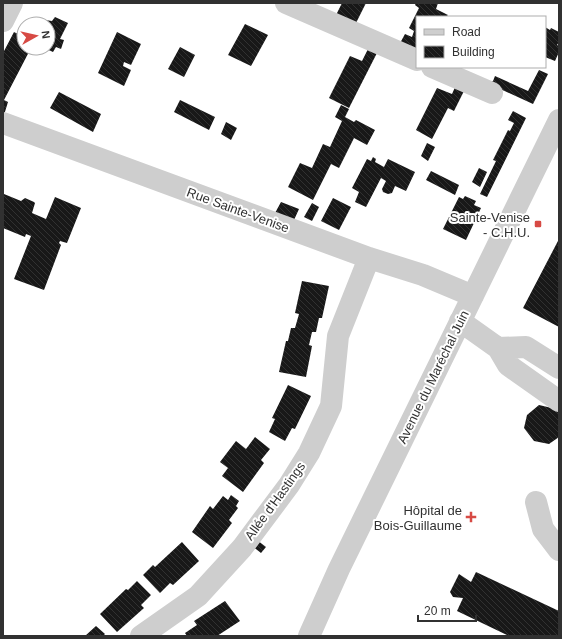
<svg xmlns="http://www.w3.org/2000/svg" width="562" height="639" font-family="Arial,sans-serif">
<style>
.building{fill:url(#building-back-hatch)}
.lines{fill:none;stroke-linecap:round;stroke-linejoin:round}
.minor{stroke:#cecece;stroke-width:22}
.poi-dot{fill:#d74a44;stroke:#fff;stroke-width:1.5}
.labels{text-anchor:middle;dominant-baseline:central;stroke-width:4;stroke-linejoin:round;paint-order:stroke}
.street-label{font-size:13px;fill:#313131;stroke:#fff}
.poi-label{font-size:13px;fill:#313131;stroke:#fff;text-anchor:end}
</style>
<defs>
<pattern id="building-back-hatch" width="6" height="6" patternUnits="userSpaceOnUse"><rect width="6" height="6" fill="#181818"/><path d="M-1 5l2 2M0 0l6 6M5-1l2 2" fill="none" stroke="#313131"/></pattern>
</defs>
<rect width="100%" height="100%" fill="#fff"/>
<path class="building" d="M 342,3 L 366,3 L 355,25 L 335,17 Z
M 416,3 L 438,3 L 436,9 L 448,15 L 446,17 L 417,17 L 417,53 L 399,45 L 405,34 L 412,37 L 414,31 L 409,28 L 419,8 L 415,5 Z
M 55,17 L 68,23 L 60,39 L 64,40 L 61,49 L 56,47 L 53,52 L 44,48 L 48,48 L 48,24 L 35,24 L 38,19 L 52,21 Z
M 245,24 L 268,35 L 251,66 L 228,55 Z
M 545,27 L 550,30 L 551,28 L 559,32 L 559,42 L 557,45 L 559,46 L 559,52 L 555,61 L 545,57 Z
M 14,32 L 24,37 L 24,48 L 31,48 L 4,100 L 8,102 L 4,115 L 3,53 Z
M 117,32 L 141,44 L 131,65 L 124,62 L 123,66 L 131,70 L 124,86 L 98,73 Z
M 180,47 L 195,55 L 184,77 L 168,69 Z
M 369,47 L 378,51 L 349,108 L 329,98 L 350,56 L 362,61 Z
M 539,70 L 548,74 L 533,104 L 487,83 L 493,81 L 495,76 L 528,91 Z
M 456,85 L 465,89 L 454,111 L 448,108 L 432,139 L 416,130 L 437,88 L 452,94 Z
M 59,92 L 101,114 L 93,132 L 50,108 Z
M 180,100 L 215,117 L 209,130 L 174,112 Z
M 341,105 L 349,109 L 345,117 L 354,122 L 356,120 L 375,130 L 367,145 L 354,138 L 339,168 L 331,164 L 313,200 L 288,187 L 300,163 L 312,168 L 323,144 L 330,147 L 342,121 L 335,117 Z
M 513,111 L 526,118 L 487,197 L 480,194 L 496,161 L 493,160 L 508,130 L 510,131 L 514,123 L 508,120 Z
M 226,122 L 237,128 L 231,140 L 221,134 Z
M 427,143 L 435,147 L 428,161 L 421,156 Z
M 373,157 L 376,159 L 375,162 L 384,167 L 388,159 L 415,172 L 406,191 L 395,186 L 392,193 L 388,194 L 383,192 L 382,189 L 386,181 L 381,178 L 366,207 L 355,202 L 359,192 L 352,188 L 367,159 L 371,161 Z
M 479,168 L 487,172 L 480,187 L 472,182 Z
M 431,171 L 459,185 L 455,195 L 426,180 Z
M 4,194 L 21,201 L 25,198 L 34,202 L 35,203 L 32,213 L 46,219 L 55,197 L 81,208 L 67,243 L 60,241 L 59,243 L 61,245 L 44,290 L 14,279 L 31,236 L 26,234 L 25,237 L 3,228 Z
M 465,196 L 476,201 L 474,205 L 481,208 L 466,240 L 443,229 L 459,197 L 463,199 Z
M 333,198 L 351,207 L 339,230 L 321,221 Z
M 281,202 L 299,209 L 294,220 L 275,213 Z
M 312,203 L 319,207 L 312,221 L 304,217 Z
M 559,239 L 559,327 L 523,308 Z
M 302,281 L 329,286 L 322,318 L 319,318 L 316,332 L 312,332 L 309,345 L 312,346 L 306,377 L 279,372 L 286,341 L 288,341 L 291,328 L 295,328 L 299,314 L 295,313 Z
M 288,385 L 311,396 L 295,429 L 292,428 L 285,441 L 269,432 L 275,419 L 272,418 Z
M 539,405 L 556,409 L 559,414 L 559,437 L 549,444 L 534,441 L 524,428 L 527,415 Z
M 255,437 L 270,449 L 261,460 L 264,463 L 243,492 L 222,476 L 228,468 L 220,462 L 236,441 L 246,449 Z
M 231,495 L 239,501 L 236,506 L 238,508 L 229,520 L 232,523 L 213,548 L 192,532 L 210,506 L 213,509 L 223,496 L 228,500 Z
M 257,540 L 266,547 L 261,553 L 252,546 Z
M 182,542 L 199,561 L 173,585 L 170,583 L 160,593 L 143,575 L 153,565 L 155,567 Z
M 476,572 L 559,611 L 559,636 L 509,636 L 457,611 L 463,598 L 453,597 L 450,592 L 459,574 L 471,582 Z
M 137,581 L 151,595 L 141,605 L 144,608 L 117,632 L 100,614 L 126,589 L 128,590 Z
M 225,601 L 240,621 L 217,636 L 187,636 L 185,633 L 197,625 L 194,621 Z
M 96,626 L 105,634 L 103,636 L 85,636 Z"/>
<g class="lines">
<path class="minor" d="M 286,3 L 417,60
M 3,21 L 12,3
M 432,67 L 492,93
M 3,123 L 369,258 L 423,275 L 473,296
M 460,321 L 498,348 L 508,365 L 559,401
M 498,348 L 526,347 L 559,368
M 536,502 L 543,529 L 559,550
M 141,636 L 198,596 L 242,548 L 289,485 L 309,453 L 331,406 L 338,336 L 369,258
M 309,636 L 339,569 L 559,120"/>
</g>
<g class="poi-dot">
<rect x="534" y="220" width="8" height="8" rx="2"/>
<path d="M469 511h4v4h4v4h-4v4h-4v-4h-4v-4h4z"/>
</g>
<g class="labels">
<g class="street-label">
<text transform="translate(238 210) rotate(20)">Rue Sainte-Venise</text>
<text transform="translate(433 377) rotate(-64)">Avenue du Maréchal Juin</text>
<text transform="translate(275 501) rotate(-54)">Allée d'Hastings</text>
</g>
<g class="poi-label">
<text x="530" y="217">Sainte-Venise<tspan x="530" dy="15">- C.H.U.</tspan></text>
<text x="462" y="510">Hôpital de<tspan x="462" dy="15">Bois-Guillaume</tspan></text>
</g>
</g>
<rect width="562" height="639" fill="none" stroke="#313131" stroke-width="8"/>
<rect x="416" y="16" width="130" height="52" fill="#ffffff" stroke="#adadad"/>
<rect x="424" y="29" width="20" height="6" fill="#cecece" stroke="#adadad"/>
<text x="452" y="36" font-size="12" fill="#313131">Road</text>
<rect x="424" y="46" width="20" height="12" fill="url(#building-back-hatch)" stroke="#adadad"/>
<text x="452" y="56" font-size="12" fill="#313131">Building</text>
<g transform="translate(36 36) rotate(82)"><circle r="19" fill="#ffffff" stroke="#adadad"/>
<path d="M0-3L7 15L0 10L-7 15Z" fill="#d74a44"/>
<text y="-6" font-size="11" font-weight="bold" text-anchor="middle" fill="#313131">N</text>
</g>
<path d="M418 615v6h58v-6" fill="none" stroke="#313131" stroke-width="2"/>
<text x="424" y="615" font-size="12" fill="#313131" stroke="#ffffff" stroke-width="3" paint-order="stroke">20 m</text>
</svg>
